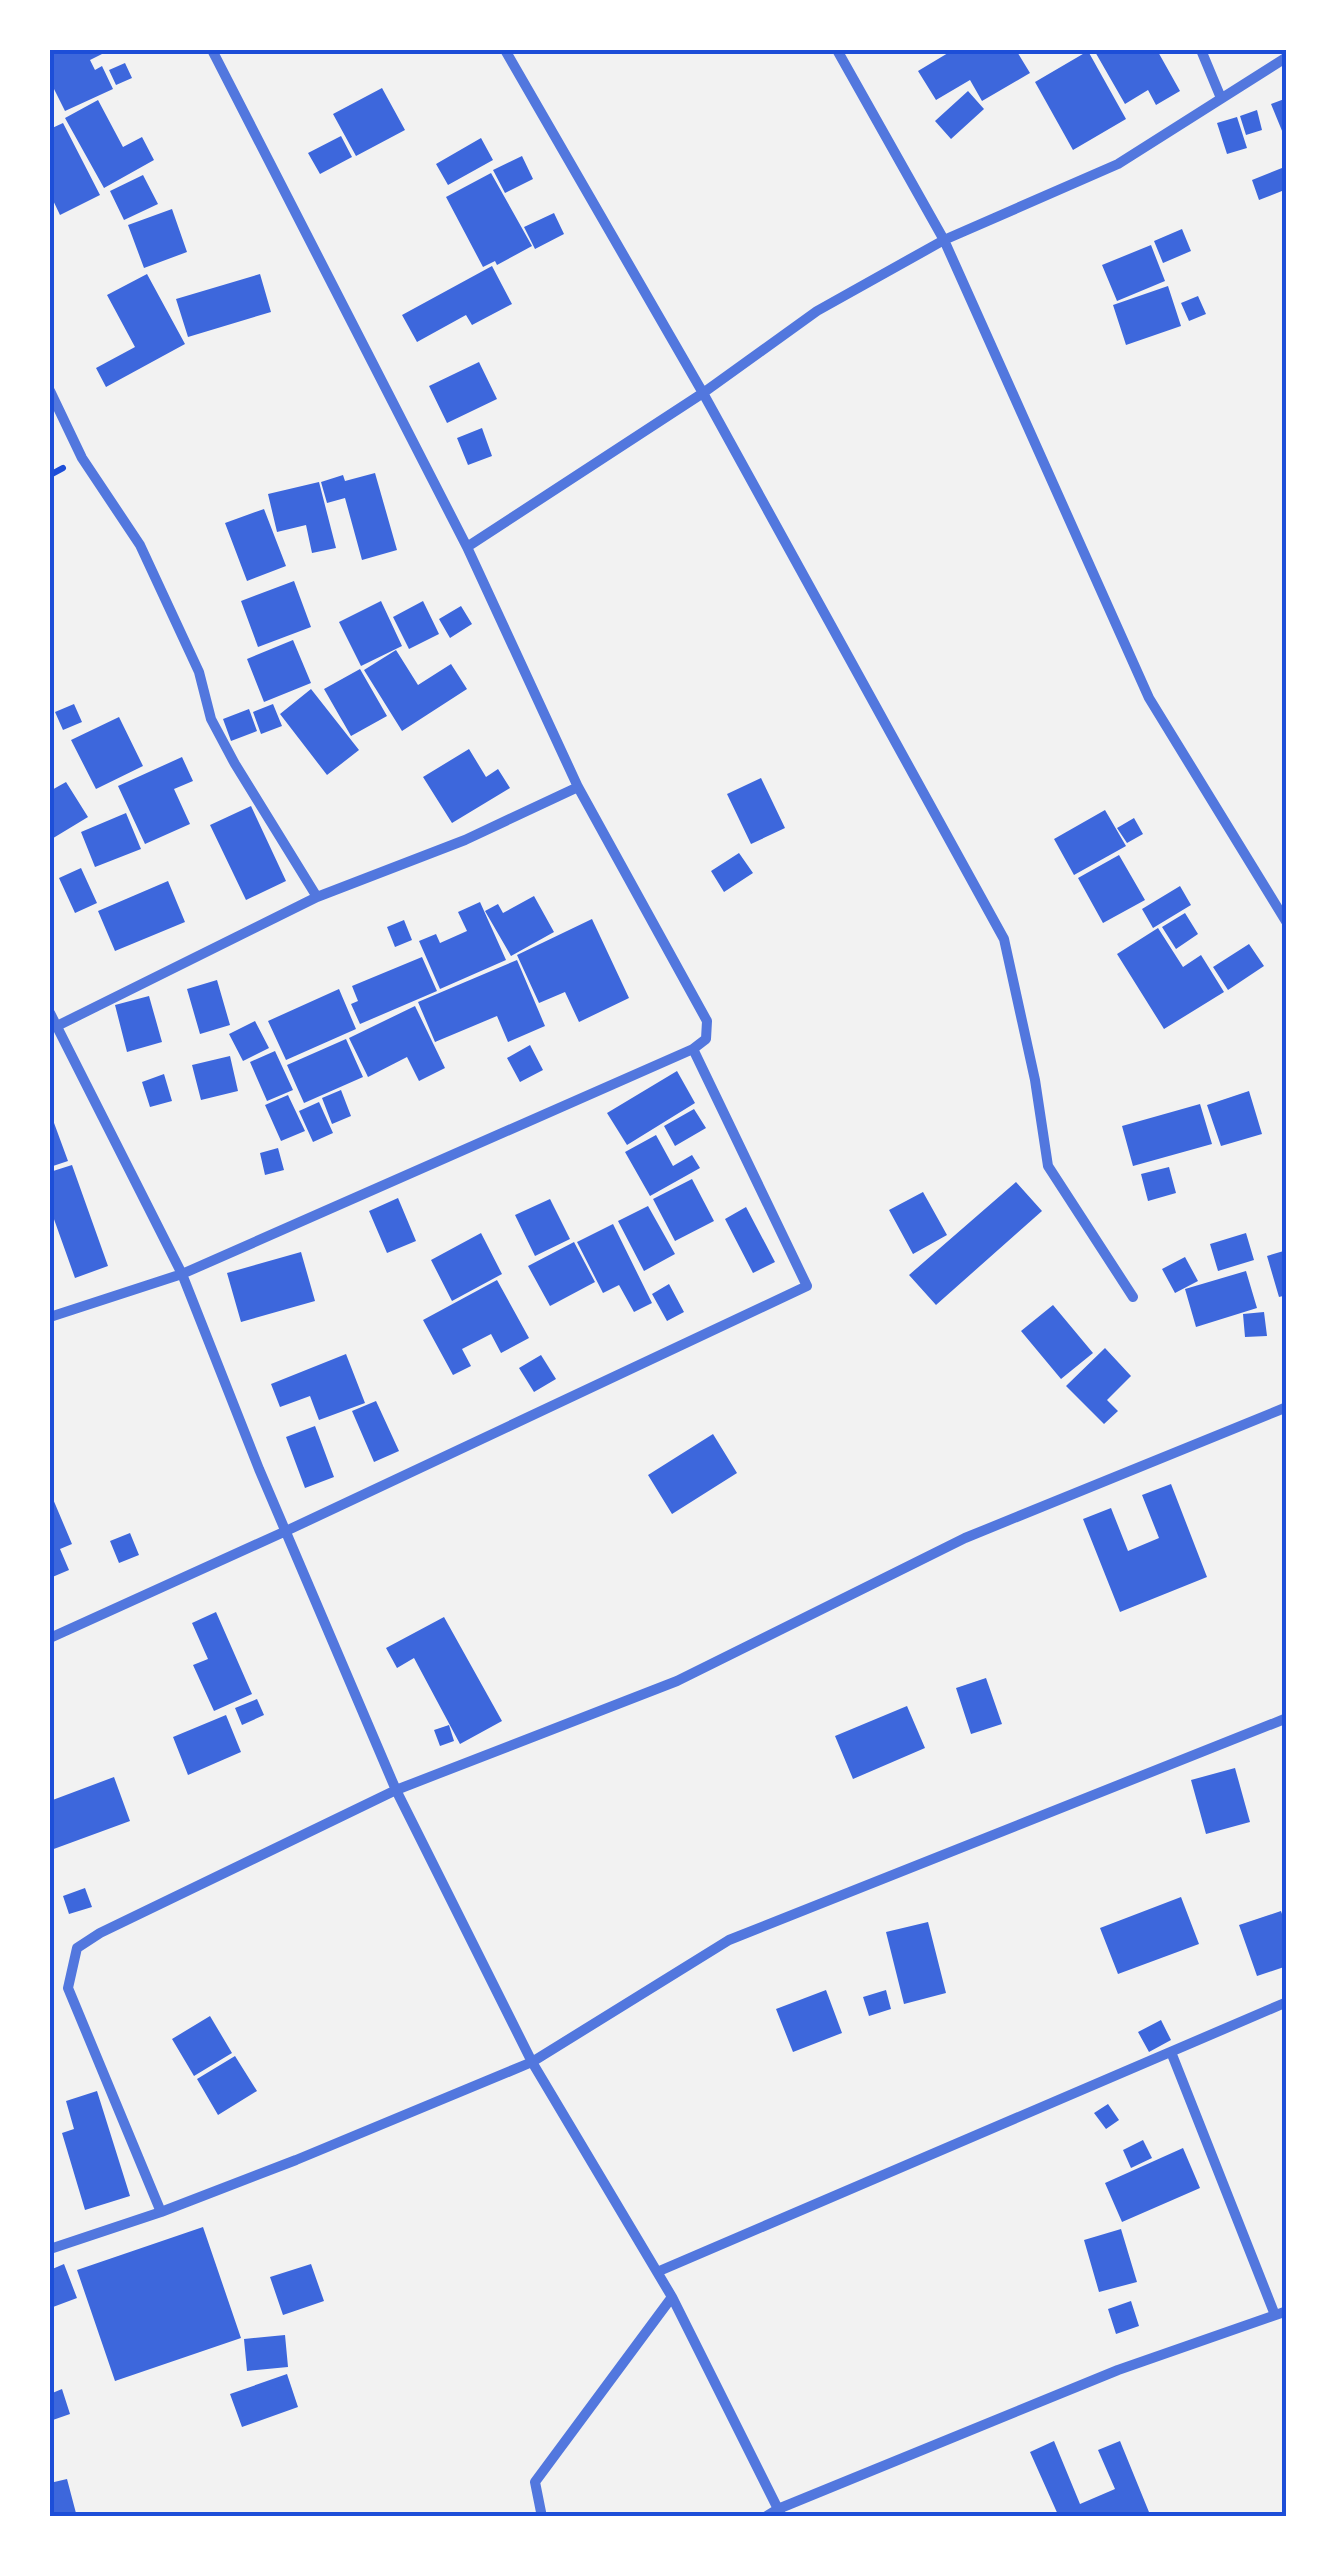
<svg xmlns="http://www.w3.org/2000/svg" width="1337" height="2567" font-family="Ubuntu,sans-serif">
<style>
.building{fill:#3d67dc}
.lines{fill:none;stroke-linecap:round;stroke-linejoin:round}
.path{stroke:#1d4ed8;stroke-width:6}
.minor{stroke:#5277de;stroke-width:10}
.neatline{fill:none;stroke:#1d4ed8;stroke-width:4}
</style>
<rect width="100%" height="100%" fill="#f2f2f2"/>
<path class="building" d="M 50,50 L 110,50 L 90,60 L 95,70 L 102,66 L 113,89 L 65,111 L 50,81 Z
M 953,50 L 1016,50 L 1030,73 L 982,101 L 970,80 L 936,100 L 918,71 Z
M 1094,50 L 1157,50 L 1180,91 L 1156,105 L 1148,90 L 1125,104 Z
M 1088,51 L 1126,119 L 1073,150 L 1035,82 Z
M 125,63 L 132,78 L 116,85 L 109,70 Z
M 382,88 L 405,130 L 356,156 L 333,114 Z
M 968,91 L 984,109 L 951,139 L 935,121 Z
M 1287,98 L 1287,143 L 1271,104 Z
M 98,100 L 123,147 L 142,137 L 154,160 L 104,188 L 65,118 Z
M 1257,110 L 1262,130 L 1246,135 L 1240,116 Z
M 1237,117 L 1247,148 L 1227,154 L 1217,123 Z
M 63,123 L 100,195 L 60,215 L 50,194 L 50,129 Z
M 341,136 L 352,157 L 320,174 L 308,153 Z
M 481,138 L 493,160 L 448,185 L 436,164 Z
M 522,156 L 533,179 L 505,193 L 493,170 Z
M 1287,166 L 1287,189 L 1259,200 L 1252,180 Z
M 491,173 L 532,246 L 497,265 L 495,261 L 483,267 L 446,197 Z
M 143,175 L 158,204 L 124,220 L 110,191 Z
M 172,209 L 187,252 L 144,268 L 128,225 Z
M 554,213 L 564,234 L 535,249 L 524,227 Z
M 1182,229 L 1191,251 L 1163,263 L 1154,241 Z
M 1151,245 L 1165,281 L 1117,301 L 1102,265 Z
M 492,266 L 512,304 L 472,325 L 466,315 L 417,342 L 402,315 Z
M 147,274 L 185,344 L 106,387 L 96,368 L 135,347 L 107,295 Z
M 260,274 L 271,312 L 188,337 L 176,299 Z
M 1168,286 L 1181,326 L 1126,345 L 1113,305 Z
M 1198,296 L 1206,314 L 1189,321 L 1181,303 Z
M 479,362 L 497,399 L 447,423 L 429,386 Z
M 482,428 L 492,456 L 468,465 L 457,438 Z
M 375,473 L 397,550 L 362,560 L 345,498 L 327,503 L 321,482 L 343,475 L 345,481 Z
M 319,482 L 336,548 L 312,553 L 306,525 L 277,532 L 268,494 Z
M 264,509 L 286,566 L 247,581 L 225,523 Z
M 294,581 L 311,627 L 258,647 L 241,601 Z
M 381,601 L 402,646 L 361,666 L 339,622 Z
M 423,601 L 439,634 L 409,649 L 393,617 Z
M 461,606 L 472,624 L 450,638 L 439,619 Z
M 293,640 L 311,683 L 264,702 L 247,659 Z
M 396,650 L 418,685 L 451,664 L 467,689 L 402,731 L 364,670 Z
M 360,669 L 387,716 L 351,736 L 324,689 Z
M 311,689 L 359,750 L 327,775 L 280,714 Z
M 74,704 L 82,722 L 63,730 L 55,712 Z
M 273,704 L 282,726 L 261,734 L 253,712 Z
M 249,709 L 257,731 L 231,741 L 223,719 Z
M 119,717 L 143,766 L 96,789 L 71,740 Z
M 469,749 L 486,777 L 498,769 L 510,788 L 452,823 L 423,777 Z
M 182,757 L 193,781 L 174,789 L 190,824 L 145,844 L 118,786 Z
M 761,778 L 785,828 L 751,844 L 727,794 Z
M 66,782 L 88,817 L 50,840 L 50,791 Z
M 251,806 L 286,881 L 246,900 L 210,825 Z
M 1105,810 L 1126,846 L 1074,875 L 1054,839 Z
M 126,813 L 141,849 L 95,867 L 81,832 Z
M 1134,818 L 1143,834 L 1127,843 L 1117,828 Z
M 739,853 L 753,873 L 724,892 L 711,871 Z
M 1119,855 L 1145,900 L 1103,923 L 1078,878 Z
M 81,868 L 97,903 L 75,913 L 59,878 Z
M 168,881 L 185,922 L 115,951 L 98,911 Z
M 1180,886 L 1191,905 L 1153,928 L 1142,909 Z
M 534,896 L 554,932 L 511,956 L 485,911 L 498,904 L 503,913 Z
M 480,902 L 506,960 L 440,989 L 419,941 L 436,934 L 440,943 L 467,931 L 458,912 Z
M 1185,913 L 1198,934 L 1176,949 L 1162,927 Z
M 592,919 L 629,998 L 579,1022 L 565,992 L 539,1003 L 517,955 Z
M 404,920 L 412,940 L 395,947 L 387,927 Z
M 1158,928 L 1183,967 L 1201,955 L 1224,992 L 1164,1029 L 1117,954 Z
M 1249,944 L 1264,966 L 1228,990 L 1213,967 Z
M 422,957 L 437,991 L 360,1024 L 351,1004 L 358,1001 L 352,986 Z
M 517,960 L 545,1026 L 508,1042 L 497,1016 L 435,1042 L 418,1002 Z
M 217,980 L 230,1025 L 200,1034 L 187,989 Z
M 339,989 L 356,1029 L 286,1060 L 268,1021 Z
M 149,996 L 162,1042 L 127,1052 L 115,1005 Z
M 415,1006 L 445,1068 L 419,1081 L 407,1057 L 368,1077 L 349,1038 Z
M 255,1021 L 269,1048 L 243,1061 L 229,1034 Z
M 346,1039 L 363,1077 L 304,1103 L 287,1065 Z
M 530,1045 L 543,1070 L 520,1082 L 507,1058 Z
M 275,1051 L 293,1090 L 267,1101 L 250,1062 Z
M 230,1056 L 238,1091 L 201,1100 L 192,1065 Z
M 677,1071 L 695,1103 L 627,1145 L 607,1113 Z
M 164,1074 L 172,1101 L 150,1107 L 142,1082 Z
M 341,1090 L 351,1116 L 332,1124 L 322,1098 Z
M 1249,1091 L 1262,1134 L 1221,1146 L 1207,1105 Z
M 288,1095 L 305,1131 L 281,1141 L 265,1105 Z
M 319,1102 L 333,1133 L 313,1142 L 299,1111 Z
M 1200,1104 L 1212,1144 L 1133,1166 L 1122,1126 Z
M 694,1109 L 706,1128 L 675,1146 L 664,1126 Z
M 50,1112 L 68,1161 L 50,1167 Z
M 656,1135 L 673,1166 L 692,1155 L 700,1168 L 650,1196 L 625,1152 Z
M 278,1148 L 284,1170 L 265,1175 L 260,1153 Z
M 72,1165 L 108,1266 L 75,1278 L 50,1208 L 50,1172 Z
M 1169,1167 L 1176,1193 L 1148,1201 L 1141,1174 Z
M 692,1179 L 714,1221 L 675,1241 L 653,1199 Z
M 1016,1182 L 1042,1211 L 936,1305 L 909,1275 Z
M 923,1192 L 947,1235 L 913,1254 L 889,1210 Z
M 398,1198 L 416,1241 L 387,1253 L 369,1211 Z
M 550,1199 L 570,1239 L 535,1256 L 515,1215 Z
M 648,1206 L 675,1254 L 644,1271 L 618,1221 Z
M 746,1207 L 775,1262 L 753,1273 L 725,1219 Z
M 613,1224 L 652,1303 L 634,1312 L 619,1285 L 603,1293 L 577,1242 Z
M 481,1233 L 502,1274 L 452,1301 L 431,1260 Z
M 1246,1233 L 1254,1260 L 1218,1271 L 1210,1244 Z
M 574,1242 L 595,1282 L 550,1306 L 528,1266 Z
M 1287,1250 L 1287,1295 L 1279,1297 L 1267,1256 Z
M 301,1252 L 315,1301 L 241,1322 L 227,1273 Z
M 1185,1257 L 1198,1281 L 1175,1293 L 1162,1269 Z
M 1246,1271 L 1257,1308 L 1196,1327 L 1185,1289 Z
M 497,1280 L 529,1338 L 501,1353 L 491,1334 L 462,1349 L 471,1366 L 453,1375 L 423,1320 Z
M 669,1284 L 684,1312 L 667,1321 L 652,1294 Z
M 1053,1305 L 1093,1353 L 1061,1379 L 1021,1331 Z
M 1264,1312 L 1267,1336 L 1245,1337 L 1243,1314 Z
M 1105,1348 L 1131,1376 L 1107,1400 L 1118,1411 L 1104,1424 L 1066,1386 Z
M 346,1354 L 365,1403 L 319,1420 L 310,1396 L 280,1407 L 271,1384 Z
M 541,1355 L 556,1379 L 534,1392 L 519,1368 Z
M 376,1401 L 399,1451 L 374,1462 L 352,1411 Z
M 315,1426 L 334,1477 L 305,1488 L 286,1437 Z
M 713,1434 L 737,1473 L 672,1514 L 648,1475 Z
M 1171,1484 L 1207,1577 L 1120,1612 L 1083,1519 L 1111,1508 L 1128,1551 L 1159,1538 L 1142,1495 Z
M 50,1492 L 72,1544 L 60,1549 L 69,1570 L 50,1578 Z
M 130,1533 L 139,1555 L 119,1563 L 110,1541 Z
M 216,1612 L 252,1694 L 214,1711 L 193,1665 L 208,1659 L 192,1623 Z
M 444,1617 L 502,1721 L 460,1744 L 414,1658 L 397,1668 L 386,1648 Z
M 986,1678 L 1002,1724 L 971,1734 L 956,1688 Z
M 257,1699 L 264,1715 L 242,1725 L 235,1708 Z
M 907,1706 L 925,1748 L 853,1779 L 835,1736 Z
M 226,1715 L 241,1752 L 188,1775 L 173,1737 Z
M 449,1725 L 454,1741 L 440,1746 L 434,1730 Z
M 1235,1768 L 1250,1822 L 1206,1834 L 1191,1780 Z
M 114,1777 L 130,1821 L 51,1850 L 50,1801 Z
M 85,1888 L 92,1907 L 69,1914 L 63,1896 Z
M 1181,1897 L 1199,1944 L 1118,1974 L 1100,1928 Z
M 1281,1911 L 1287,1929 L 1287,1966 L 1257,1976 L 1239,1925 Z
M 928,1922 L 946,1993 L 904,2004 L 886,1932 Z
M 826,1990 L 842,2033 L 793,2052 L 776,2009 Z
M 886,1990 L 891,2009 L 869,2016 L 863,1997 Z
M 210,2016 L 232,2053 L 194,2076 L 172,2039 Z
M 1161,2020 L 1171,2040 L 1149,2052 L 1138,2032 Z
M 235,2056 L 257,2091 L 218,2115 L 197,2079 Z
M 97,2091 L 130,2196 L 85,2210 L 62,2133 L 74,2129 L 66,2101 Z
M 1108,2104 L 1119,2120 L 1106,2129 L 1094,2113 Z
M 1143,2140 L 1152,2158 L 1131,2168 L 1123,2150 Z
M 1183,2148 L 1200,2188 L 1122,2222 L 1105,2183 Z
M 203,2227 L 241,2338 L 115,2381 L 77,2270 Z
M 1121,2229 L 1137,2282 L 1099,2292 L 1084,2240 Z
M 64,2264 L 77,2298 L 53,2307 L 50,2270 Z
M 311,2264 L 324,2301 L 283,2315 L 270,2277 Z
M 1131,2301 L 1139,2326 L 1116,2334 L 1108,2309 Z
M 285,2335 L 288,2367 L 247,2371 L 244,2339 Z
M 287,2374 L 298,2407 L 242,2427 L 230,2394 Z
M 62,2389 L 70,2414 L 50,2421 L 50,2394 Z
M 1054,2441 L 1080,2504 L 1115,2489 L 1098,2450 L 1120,2441 L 1151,2517 L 1059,2517 L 1030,2452 Z
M 67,2479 L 77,2517 L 50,2517 L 50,2483 Z"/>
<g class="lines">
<path class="path" d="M 50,475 L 63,468"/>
<path class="minor" d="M 505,50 L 703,393 L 1004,939 L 1035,1080 L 1048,1166 L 1133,1297
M 837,50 L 944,240 L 1149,698 L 1287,923
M 1201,50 L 1221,98
M 50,391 L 82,458 L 140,545 L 199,672 L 211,719 L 235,764 L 317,897
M 467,547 L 703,393 L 817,311 L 944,240 L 1118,164 L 1287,57
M 50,1013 L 182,1274 L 259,1469 L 396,1790 L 532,2062 L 672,2297 L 535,2482 L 542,2517
M 57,1026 L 317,897 L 465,840 L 578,787
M 50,1317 L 182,1274 L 693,1049 L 706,1039 L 707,1021 L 578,787 L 467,547 L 212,50
M 50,1638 L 286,1531 L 807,1286 L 693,1049
M 1171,2052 L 1275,2315
M 161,2212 L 68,1988 L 77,1948 L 100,1933 L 396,1790 L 677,1681 L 965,1538 L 1287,1407
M 50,2249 L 161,2212 L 296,2160 L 532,2062 L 729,1940 L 1287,1718
M 657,2272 L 1287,2002
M 672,2297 L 778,2509 L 765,2517
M 782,2517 L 778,2509 L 1118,2370 L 1287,2311"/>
</g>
<rect width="1337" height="2567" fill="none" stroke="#ffffff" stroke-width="105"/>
<rect x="52" y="52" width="1232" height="2462" class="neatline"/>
</svg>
